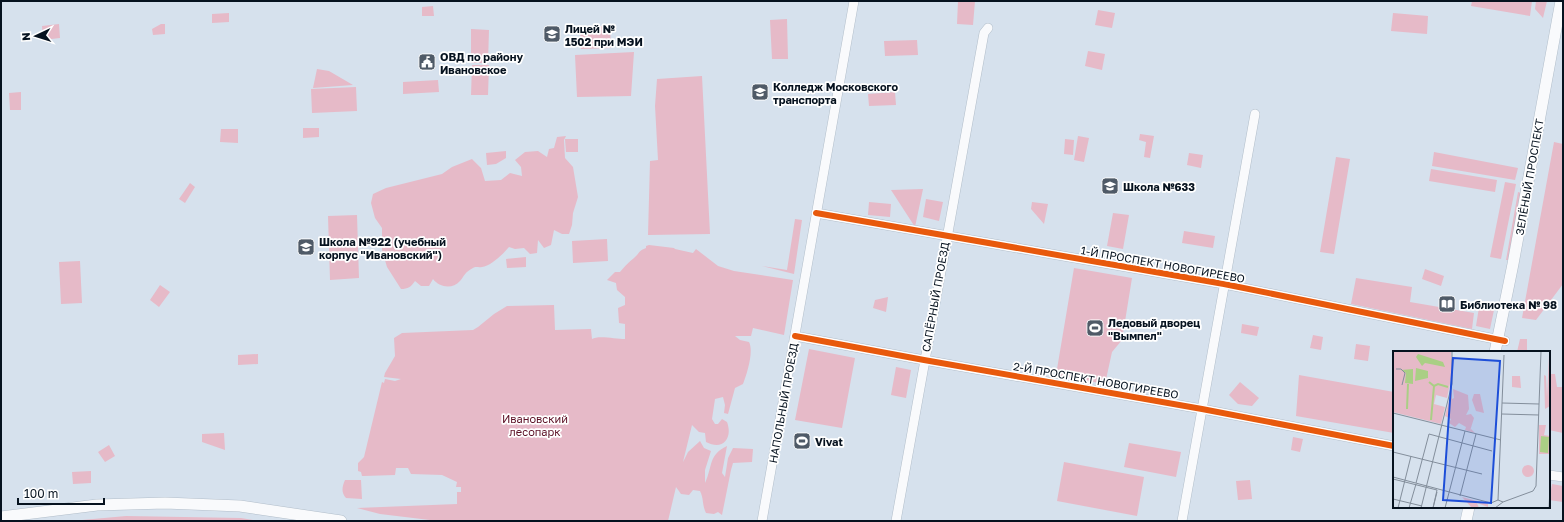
<svg xmlns="http://www.w3.org/2000/svg" width="1564" height="522" font-family="'Golos Text',sans-serif">
<style>
.green{fill:#e6bac8}
.lines{fill:none;stroke-linecap:round;stroke-linejoin:round}
.minor-casing{stroke:#b2beca;stroke-width:10}
.major-casing{stroke:#b2beca;stroke-width:12}
.minor{stroke:#f9fafc;stroke-width:9}
.major{stroke:#f9fafc;stroke-width:11}
.cycleway-casing{stroke:#fff;stroke-width:8}
.cycleway{stroke:#e8590c;stroke-width:6}
.labels{text-anchor:middle;dominant-baseline:central;stroke-width:3.5;stroke-linejoin:round;paint-order:stroke}
.poi-label{font-size:11px;font-weight:bold;fill:#06121f;stroke:#fff;text-anchor:start}
.street-label{font-size:11px;fill:#06121f;stroke:#fff}
.park-label{font-size:11px;fill:#5d1227;stroke:#fff}
.inset-river{fill:none;stroke:#aacf85;stroke-width:2}
.inset-road{fill:none;stroke:#838e9b;stroke-width:1}
.view{fill:#1d4ed8;fill-opacity:0.15;stroke:#1d4ed8;stroke-width:2}
.inset-edge{fill:none;stroke:#06121f;stroke-width:2}
</style>
<rect width="100%" height="100%" fill="#d6e1ed"/>
<path class="green" d="M 958,1 L 975,1 L 973,25 L 957,24 Z
M 1472,1 L 1532,1 L 1530,16 L 1471,6 Z
M 1536,1 L 1547,1 L 1543,18 L 1535,9 Z
M 433,6 L 434,16 L 422,16 L 422,7 Z
M 1098,10 L 1115,13 L 1112,28 L 1095,25 Z
M 229,13 L 229,22 L 212,23 L 212,14 Z
M 1393,13 L 1428,16 L 1427,34 L 1391,31 Z
M 787,19 L 788,59 L 772,59 L 770,20 Z
M 59,24 L 60,38 L 43,40 L 42,26 Z
M 161,24 L 165,24 L 165,34 L 153,35 L 152,29 Z
M 610,26 L 611,48 L 581,49 L 580,27 Z
M 471,29 L 489,30 L 488,63 L 471,63 Z
M 917,40 L 918,55 L 885,56 L 884,41 Z
M 1088,51 L 1105,54 L 1102,70 L 1085,66 Z
M 634,52 L 631,96 L 577,97 L 575,55 Z
M 472,65 L 489,65 L 488,95 L 471,95 Z
M 317,69 L 329,71 L 353,85 L 313,88 Z
M 702,76 L 710,234 L 648,235 L 650,161 L 658,160 L 655,106 L 657,79 Z
M 438,80 L 439,92 L 403,94 L 403,82 Z
M 356,87 L 357,111 L 312,113 L 311,89 Z
M 21,92 L 21,110 L 10,110 L 9,93 Z
M 895,92 L 896,105 L 869,106 L 868,94 Z
M 303,128 L 319,128 L 319,137 L 303,138 Z
M 221,129 L 238,129 L 238,143 L 220,142 Z
M 1140,134 L 1154,136 L 1150,158 L 1144,157 L 1146,142 L 1139,140 Z
M 566,136 L 564,140 L 565,158 L 573,167 L 578,197 L 573,213 L 572,225 L 569,234 L 562,234 L 554,230 L 551,245 L 544,248 L 538,240 L 537,253 L 530,254 L 524,248 L 515,249 L 509,247 C 503,254 491,266 482,267 C 478,268 476,266 473,268 C 465,272 465,275 460,281 C 452,290 439,287 433,279 L 429,286 L 421,286 L 415,281 C 411,287 408,289 401,289 L 387,267 L 382,250 L 382,228 L 375,218 L 371,203 L 373,194 L 386,188 L 442,174 L 452,167 L 472,159 L 481,168 L 485,181 L 501,180 L 510,173 L 522,176 L 521,167 L 515,160 L 525,152 L 538,151 L 547,157 L 549,149 L 554,148 L 557,137 Z
M 1078,136 L 1089,138 L 1084,162 L 1074,160 Z
M 565,139 L 578,139 L 578,152 L 566,152 Z
M 1065,139 L 1074,140 L 1073,155 L 1064,154 Z
M 1554,142 L 1563,144 L 1563,284 L 1536,320 L 1522,318 Z
M 506,151 L 506,158 L 496,164 L 487,165 L 486,153 Z
M 1434,152 L 1518,168 L 1515,180 L 1432,166 Z
M 1189,153 L 1203,155 L 1201,168 L 1187,165 Z
M 1336,157 L 1350,159 L 1334,254 L 1320,252 Z
M 1431,169 L 1497,180 L 1495,192 L 1429,181 Z
M 1505,182 L 1516,184 L 1501,259 L 1490,257 Z
M 190,183 L 195,187 L 185,203 L 179,199 Z
M 923,189 L 915,227 L 891,190 Z
M 1518,192 L 1521,193 L 1509,260 L 1506,260 Z
M 926,199 L 943,202 L 939,221 L 923,217 Z
M 869,202 L 891,204 L 890,217 L 868,215 Z
M 1032,202 L 1048,204 L 1044,224 L 1031,209 Z
M 1113,213 L 1129,215 L 1123,249 L 1107,246 Z
M 357,215 L 359,278 L 330,280 L 328,216 Z
M 795,219 L 802,220 L 794,274 L 762,266 L 787,270 Z
M 1184,231 L 1215,236 L 1213,248 L 1182,243 Z
M 607,239 L 608,261 L 573,263 L 572,241 Z
M 649,245 L 674,248 L 675,249 L 693,253 L 696,249 L 718,266 L 734,271 L 793,280 L 784,335 L 753,328 L 751,336 L 735,336 L 740,340 L 749,342 C 754,351 747,374 743,384 L 735,388 L 728,414 L 724,413 L 725,405 L 723,397 L 715,399 L 712,419 L 715,424 L 718,424 L 722,419 L 727,422 C 733,438 723,451 706,442 L 705,433 L 699,432 L 692,425 L 683,462 L 688,452 L 700,441 L 704,448 L 711,451 L 705,470 L 705,483 C 713,466 708,455 727,446 L 722,473 L 725,477 L 728,458 L 733,448 L 753,449 L 752,462 L 733,463 L 731,470 L 722,515 L 718,512 L 714,514 L 706,513 C 702,505 704,499 700,491 L 693,490 L 689,495 L 681,494 L 676,487 L 668,521 L 438,521 L 380,514 L 357,508 L 457,504 L 457,492 L 461,492 L 461,487 L 456,487 L 457,482 L 442,475 L 411,474 L 408,468 L 396,468 L 395,475 L 364,476 L 362,476 L 361,472 L 358,471 L 358,463 L 364,457 L 382,382 L 384,383 L 385,379 L 395,381 L 401,379 L 384,377 L 385,373 L 395,356 L 394,338 L 402,333 L 473,330 L 478,327 L 494,314 L 507,306 L 554,305 L 555,330 L 591,329 L 592,339 C 598,335 616,339 625,339 L 625,324 L 619,323 L 618,308 L 625,305 L 625,297 L 617,290 L 616,283 L 607,280 L 615,272 L 620,272 C 626,265 628,263 634,258 C 640,253 638,251 646,248 L 646,246 Z
M 526,257 L 526,267 L 507,268 L 506,259 Z
M 80,261 L 82,303 L 61,304 L 59,262 Z
M 1074,268 L 1132,278 L 1122,340 L 1112,352 L 1105,384 L 1056,375 Z
M 1425,269 L 1444,276 L 1441,286 L 1422,279 Z
M 1356,278 L 1412,287 L 1410,302 L 1474,313 L 1472,329 L 1351,304 Z
M 160,285 L 170,292 L 159,307 L 150,300 Z
M 888,297 L 886,312 L 873,308 L 875,300 Z
M 1480,301 L 1491,303 L 1490,309 L 1494,310 L 1490,329 L 1476,326 Z
M 1242,324 L 1259,327 L 1257,336 L 1241,333 Z
M 1313,335 L 1323,337 L 1321,350 L 1310,348 Z
M 1520,339 L 1527,339 L 1527,352 L 1517,352 Z
M 1356,344 L 1370,346 L 1368,361 L 1354,359 Z
M 809,349 L 855,358 L 842,428 L 795,420 Z
M 258,354 L 258,364 L 238,365 L 238,355 Z
M 896,367 L 911,370 L 906,398 L 891,395 Z
M 1549,374 L 1555,374 L 1557,387 L 1563,387 L 1563,433 L 1549,430 Z
M 1299,375 L 1394,392 L 1394,433 L 1296,416 Z
M 1240,382 L 1259,398 L 1252,406 L 1238,404 L 1229,395 Z
M 224,433 L 225,450 L 202,442 L 202,434 Z
M 1293,437 L 1303,439 L 1300,452 L 1291,450 Z
M 1129,443 L 1181,452 L 1176,477 L 1124,467 Z
M 109,445 L 115,456 L 105,462 L 98,452 Z
M 1064,462 L 1144,477 L 1137,516 L 1057,501 Z
M 91,471 L 91,483 L 73,484 L 72,472 Z
M 345,480 L 361,480 L 362,499 L 346,498 C 341,492 342,487 345,480 Z
M 1250,480 L 1252,499 L 1238,500 L 1236,481 Z
M 1552,484 L 1563,486 L 1563,502 L 1549,500 Z
M 126,516 L 241,518 L 259,521 L 71,521 Z"/>
<g class="lines">
<g class="minor-casing">
<path id="minor" d="M 816,213 L 1224,284 L 1505,341
M 795,336 L 924,360 L 1202,409 L 1394,446
M 1549,475 L 1563,477
M 762,521 L 854,1
M 896,521 L 984,33 L 988,28
M 1182,521 L 1255,114"/>
</g>
<g class="major-casing">
<path id="major" d="M 1495,352 L 1513,264 L 1561,1
M 1,517 L 97,505 L 165,503 L 240,506 L 341,521
M 1466,521 L 1469,507"/>
</g>
<use href="#minor" class="minor"/>
<use href="#major" class="major"/>
<g class="cycleway-casing">
<path id="cycleway" d="M 816,213 L 1224,284 L 1505,341
M 795,336 L 924,360 L 1202,409 L 1394,446"/>
</g>
<use href="#cycleway" class="cycleway"/>
</g>
<defs>
<g id="school-square" transform="scale(0.9)"><rect x="-9" y="-9" width="18" height="18" rx="4" fill="#4f5a67" stroke="#fff"/><path d="M0-5L7-2L0 1L-7-2ZM-4 1L0 2.5L4 1V4Q0 6-4 4Z" fill="#fff"/></g>
<g id="civic-square" transform="scale(0.9)"><rect x="-9" y="-9" width="18" height="18" rx="4" fill="#4f5a67" stroke="#fff"/><path d="M-.6-6.5H3V-4.5H.6V-3L4-1V1h2V6H-6V1h2V-1L-.6-3ZM-1.2 2.5V6h2.4V2.5Z" fill="#fff"/></g>
<g id="university-square" transform="scale(0.9)"><rect x="-9" y="-9" width="18" height="18" rx="4" fill="#4f5a67" stroke="#fff"/><path d="M0-5L7-2L0 1L-7-2ZM-4 1L0 2.5L4 1V4Q0 6-4 4Z" fill="#fff"/></g>
<g id="library-square" transform="scale(0.9)"><rect x="-9" y="-9" width="18" height="18" rx="4" fill="#4f5a67" stroke="#fff"/><path d="M-6-4Q-3-5.5-.7-3.5V5Q-3 3-6 4ZM6-4Q3-5.5 .7-3.5V5Q3 3 6 4Z" fill="#fff"/></g>
<g id="stadium-square" transform="scale(0.9)"><rect x="-9" y="-9" width="18" height="18" rx="4" fill="#4f5a67" stroke="#fff"/><path d="M0-5a6.5 5 0 1 0 0 10a6.5 5 0 1 0 0-10ZM-3.5-1.8h7v3.6h-7Z" fill="#fff"/></g>
</defs>
<g fill-rule="evenodd">
<use href="#school-square" x="552" y="34"/>
<use href="#civic-square" x="427" y="62"/>
<use href="#university-square" x="760" y="92"/>
<use href="#school-square" x="1110" y="186"/>
<use href="#school-square" x="306" y="247"/>
<use href="#library-square" x="1447" y="304"/>
<use href="#stadium-square" x="1095" y="328"/>
<use href="#stadium-square" x="802" y="441"/>
</g>
<g class="labels">
<g class="poi-label">
<text x="565" y="28">Лицей №<tspan x="565" dy="13">1502 при МЭИ</tspan></text>
<text x="440" y="56">ОВД по району<tspan x="440" dy="13">Ивановское</tspan></text>
<text x="773" y="86">Колледж Московского<tspan x="773" dy="13">транспорта</tspan></text>
<text x="1123" y="186">Школа №633</text>
<text x="319" y="241">Школа №922 (учебный<tspan x="319" dy="13">корпус "Ивановский")</tspan></text>
<text x="1460" y="304">Библиотека № 98</text>
<text x="1108" y="322">Ледовый дворец<tspan x="1108" dy="13">"Вымпел"</tspan></text>
<text x="815" y="441">Vivat</text>
</g>
<g class="street-label">
<text transform="translate(1529 177) rotate(-80)">ЗЕЛЁНЫЙ ПРОСПЕКТ</text>
<text transform="translate(1163 264) rotate(10)">1-Й ПРОСПЕКТ НОВОГИРЕЕВО</text>
<text transform="translate(935 297) rotate(-80)">САПЁРНЫЙ ПРОЕЗД</text>
<text transform="translate(1096 380) rotate(10)">2-Й ПРОСПЕКТ НОВОГИРЕЕВО</text>
<text transform="translate(783 403) rotate(-80)">НАПОЛЬНЫЙ ПРОЕЗД</text>
</g>
<g class="park-label">
<text x="535" y="418">Ивановский<tspan x="535" dy="13">лесопарк</tspan></text>
</g>
</g>
<g transform="translate(1393 351)">
<rect width="157" height="157" fill="#d6e1ed"/>
<path d="M 0,0 L 58,0 L 60,18 L 54,47 L 43,44 L 41,53 L 52,56 L 48,73 L 0,61 ZM 156,4 L 157,55 L 152,58 L 151,24 L 153,25 L 154,46 ZM 119,25 L 127,25 L 128,37 L 119,36 ZM 60,38 L 75,44 L 76,58 L 73,64 L 78,63 L 81,67 L 77,80 L 78,78 L 82,82 L 72,79 L 73,76 L 66,72 L 62,76 L 56,72 L 58,68 L 52,65 L 59,39 L 59,48 L 61,47 ZM 81,43 L 87,43 L 91,62 L 83,60 L 79,49 ZM 146,74 L 153,74 L 151,84 L 157,85 L 156,103 L 146,103 ZM129 120a6 6 0 1 1 12 0a6 6 0 1 1-12 0ZM 69,146 L 95,153 L 95,156 L 84,152 L 86,157 L 79,157 Z" fill="#e6bac8"/>
<path d="M 25,3 L 50,11 L 52,16 L 32,12 L 29,15 L 23,6 ZM 23,17 L 35,20 L 35,27 L 22,30 ZM 20,18 L 20,33 L 12,32 L 13,22 L 8,19 ZM 148,85 L 156,86 L 155,102 L 147,101 Z" fill="#aacf85"/>
<path class="inset-river" d="M 36,31 L 41,35 L 45,33 L 55,36M 14,58 L 15,33M 38,69 L 41,35"/>
<path class="inset-road" d="M 3,18 L 8,18 L 12,22 L 9,34M 109,52 L 146,53M 0,62 L 108,89M 109,63 L 146,64M 0,101 L 89,123M 0,126 L 98,152 L 105,149 L 110,151M 0,128 L 44,139 L 40,157M 23,132 L 36,83 L 99,100M 67,145 L 83,83M 0,148 L 29,155M 105,149 L 111,4M 5,157 L 18,105M 16,157 L 23,133M 28,157 L 59,33 L 59,0M 40,157 L 44,141M 52,157 L 72,80M 102,157 L 110,151 L 140,140 L 143,135 L 148,0M 156,157 L 157,137"/>
<path class="view" d="M 60,7 L 107,10 L 98,152 L 50,149 Z"/>
<rect width="157" height="157" class="inset-edge"/>
</g>
<rect width="1564" height="522" fill="none" stroke="#06121f" stroke-width="4"/>
<g transform="translate(36 36) rotate(266)" stroke="#ffffff" stroke-width="3" paint-order="stroke">
<path d="M0-3L7 15L0 10L-7 15Z" fill="#06121f"/>
<text y="-6" font-size="11" font-weight="bold" text-anchor="middle" fill="#06121f">N</text>
</g>
<path d="M18 498v6h86v-6" fill="none" stroke="#06121f" stroke-width="2"/>
<text x="24" y="498" font-size="12" fill="#06121f" stroke="#ffffff" stroke-width="3" paint-order="stroke">100 m</text>
</svg>
